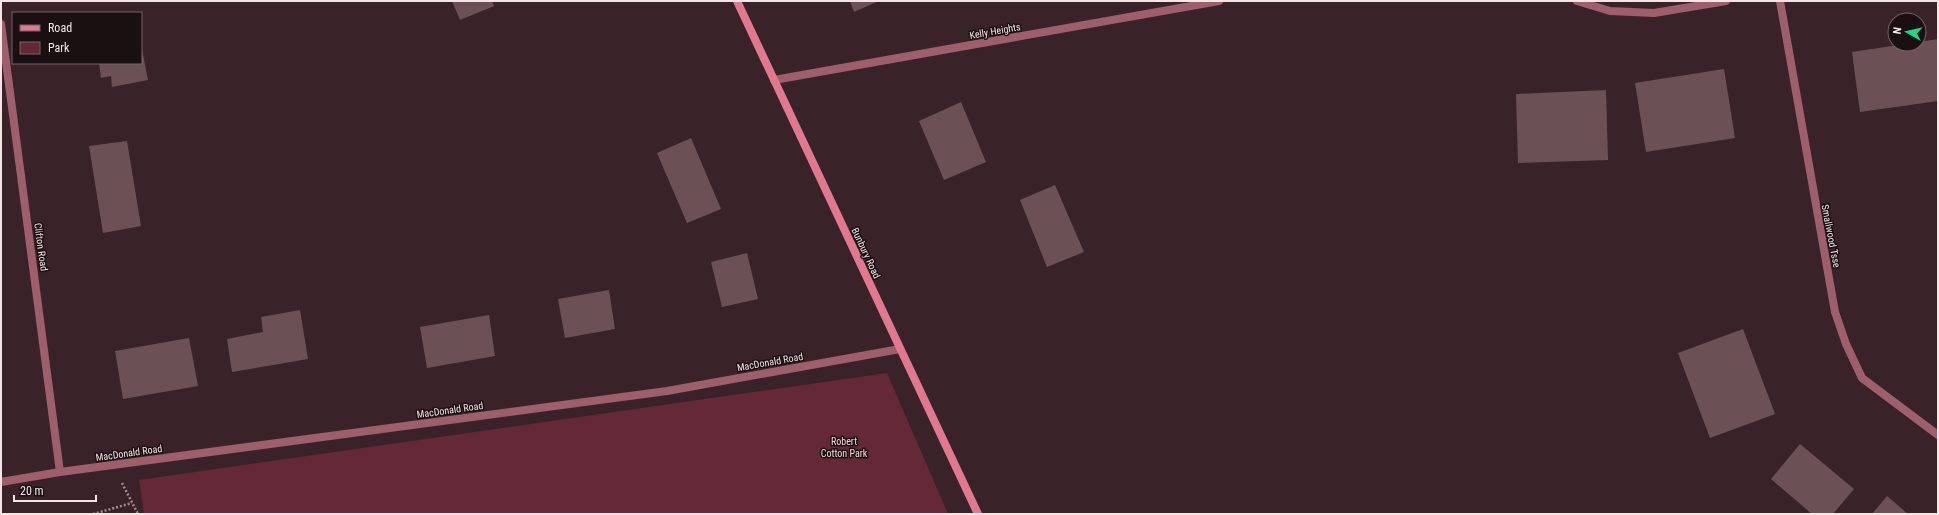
<svg xmlns="http://www.w3.org/2000/svg" width="1939" height="515" font-family="'Roboto Condensed',sans-serif">
<style>
.green{fill:#652837}
.building{fill:#6b5156}
.lines{fill:none;stroke-linecap:round;stroke-linejoin:round}
.path{stroke:#9f8c8f;stroke-width:2.5;stroke-dasharray:2 2;stroke-linecap:butt}
.street{stroke:#9f5e6b;stroke-width:8}
.secondary{stroke:#e07990;stroke-width:8}
.labels{text-anchor:middle;dominant-baseline:central;stroke-width:3;stroke-linejoin:round;paint-order:stroke}
.street-label{font-size:10px;fill:#f5e5e7;stroke:#1a1012}
.park-label{font-size:10px;fill:#f5d8dd;stroke:#1a1012}
</style>
<rect width="100%" height="100%" fill="#3a2328"/>
<path class="green" d="M 887,373 L 948,514 L 144,514 L 139,480 Z"/>
<path class="building" d="M 452,1 L 492,1 L 494,6 L 460,20 Z
M 850,1 L 879,1 L 854,12 Z
M 1938,39 L 1938,101 L 1860,112 L 1852,52 L 1905,44 L 1919,44 L 1919,42 Z
M 141,44 L 148,80 L 112,87 L 111,76 L 101,78 L 99,63 L 141,63 Z
M 1724,69 L 1735,138 L 1646,152 L 1635,83 Z
M 1606,90 L 1608,160 L 1518,163 L 1516,94 Z
M 961,102 L 986,162 L 944,180 L 919,121 Z
M 691,138 L 721,209 L 687,223 L 657,153 Z
M 127,141 L 141,226 L 103,233 L 89,146 Z
M 1055,185 L 1084,252 L 1047,267 L 1020,200 Z
M 747,253 L 758,299 L 722,307 L 711,262 Z
M 609,290 L 615,329 L 565,338 L 558,299 Z
M 300,310 L 308,359 L 232,372 L 227,339 L 263,332 L 261,317 Z
M 489,315 L 495,356 L 427,368 L 420,327 Z
M 1743,329 L 1775,414 L 1710,438 L 1678,353 Z
M 189,338 L 198,386 L 123,399 L 115,351 Z
M 1800,444 L 1854,489 L 1833,514 L 1812,514 L 1771,479 Z
M 1887,496 L 1908,514 L 1872,514 Z"/>
<g class="lines">
<path class="path" d="M 122,483 L 138,514
M 93,514 L 132,503"/>
<path class="street" d="M 1577,1 L 1610,11 L 1654,13 L 1726,1
M 1780,1 L 1835,312 L 1846,344 L 1862,378 L 1938,435
M 1,24 L 60,472
M 774,80 L 1219,1
M 1,482 L 60,472 L 667,391 L 900,349"/>
<path class="secondary" d="M 737,1 L 978,514"/>
</g>
<g class="labels">
<g class="street-label">
<text transform="translate(995 31) rotate(-10)">Kelly Heights</text>
<text transform="translate(1831 236) rotate(79)">Smallwood Tsse</text>
<text transform="translate(41 247) rotate(82)">Clifton Road</text>
<text transform="translate(866 253) rotate(65)">Bunbury Road</text>
<text transform="translate(770 362) rotate(-10)">MacDonald Road</text>
<text transform="translate(450 410) rotate(-8)">MacDonald Road</text>
<text transform="translate(129 453) rotate(-8)">MacDonald Road</text>
</g>
<g class="park-label">
<text x="844" y="441">Robert<tspan x="844" dy="12">Cotton Park</tspan></text>
</g>
</g>
<rect width="1939" height="515" fill="none" stroke="#f5e5e7" stroke-width="4"/>
<rect x="12" y="12" width="130" height="52" fill="#1a1012" stroke="#726567"/>
<rect x="20" y="25" width="20" height="6" fill="#e07990" stroke="#726567"/>
<text x="48" y="32" font-size="12" fill="#f5e5e7">Road</text>
<rect x="20" y="42" width="20" height="12" fill="#652837" stroke="#726567"/>
<text x="48" y="52" font-size="12" fill="#f5e5e7">Park</text>
<g transform="translate(1907 32) rotate(278)"><circle r="19" fill="#1a1012" stroke="#726567"/>
<path d="M0-3L7 15L0 10L-7 15Z" fill="#1fd887"/>
<text y="-6" font-size="11" font-weight="bold" text-anchor="middle" fill="#f5e5e7">N</text>
</g>
<path d="M14 495v6h82v-6" fill="none" stroke="#f5e5e7" stroke-width="2"/>
<text x="20" y="495" font-size="12" fill="#f5e5e7" stroke="#1a1012" stroke-width="3" paint-order="stroke">20 m</text>
</svg>
